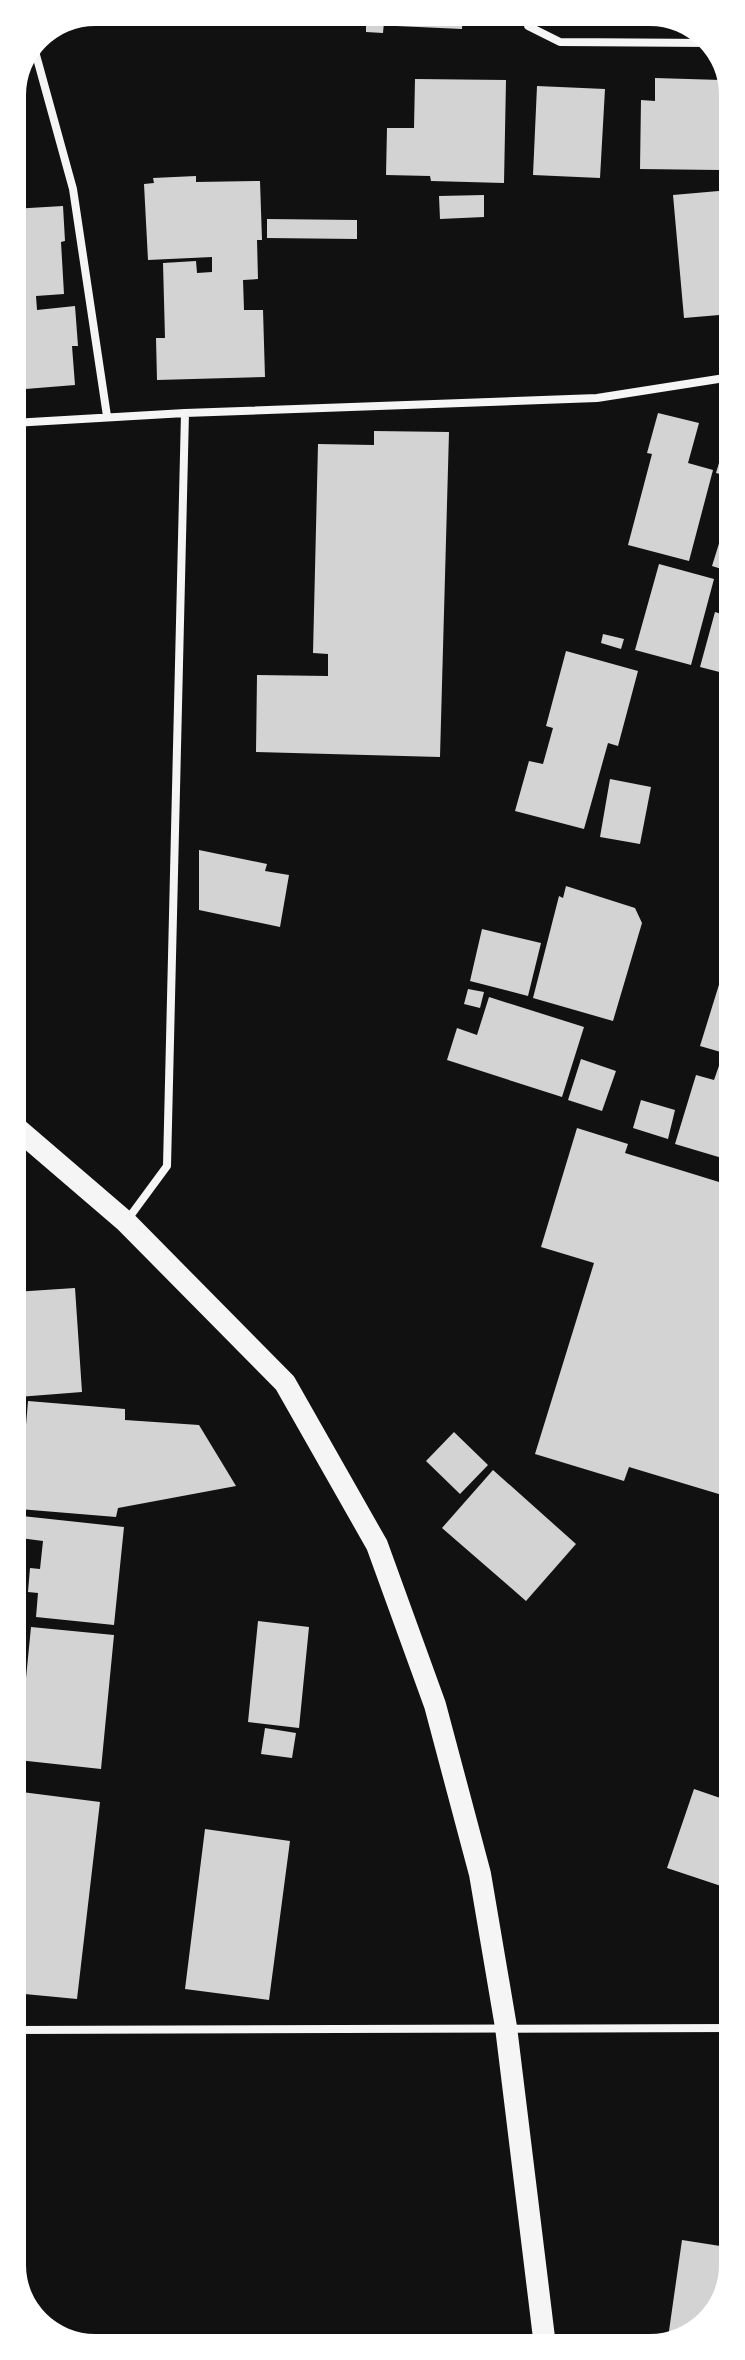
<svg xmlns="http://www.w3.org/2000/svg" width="745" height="2360" font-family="'Exo 2',sans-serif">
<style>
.building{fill:#d3d3d3}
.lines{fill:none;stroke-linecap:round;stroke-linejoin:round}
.minor{stroke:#f5f5f5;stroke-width:8}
.trunk{stroke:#f5f5f5;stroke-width:22}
</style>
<rect width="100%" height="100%" fill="#111"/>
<path class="building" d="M 172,12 L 208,12 L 207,19 L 172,15 Z
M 376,12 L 463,12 L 462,29 L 396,26 L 396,17 L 376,17 Z
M 587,12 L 642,12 L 642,17 L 588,18 Z
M 366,21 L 384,22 L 383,33 L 366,32 Z
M 655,78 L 721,80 L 719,170 L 640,169 L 641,100 L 655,101 Z
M 415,79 L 506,80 L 504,183 L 431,181 L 430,176 L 386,175 L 387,128 L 414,128 Z
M 537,86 L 605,89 L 600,178 L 533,175 Z
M 196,176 L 196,182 L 260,181 L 262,240 L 257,240 L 258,279 L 243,280 L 244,310 L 263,310 L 265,377 L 157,380 L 156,338 L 165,338 L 163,263 L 196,261 L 197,273 L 212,272 L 212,257 L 148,260 L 144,184 L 154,183 L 153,178 Z
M 730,190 L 731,314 L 684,318 L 673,195 Z
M 484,195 L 484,217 L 440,219 L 439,196 Z
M 63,206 L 65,241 L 61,242 L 64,294 L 36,296 L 37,310 L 75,306 L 78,346 L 72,346 L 75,385 L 13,390 L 12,209 Z
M 267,219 L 357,220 L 357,239 L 267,238 Z
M 658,413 L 699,423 L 688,463 L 713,470 L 689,561 L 628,545 L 652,454 L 647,453 Z
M 730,426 L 731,426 L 731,477 L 716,473 Z
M 374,431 L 449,432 L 440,757 L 256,752 L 257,675 L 328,676 L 328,654 L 313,653 L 318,444 L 374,445 Z
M 731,505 L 731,572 L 712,566 Z
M 659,564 L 714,579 L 691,665 L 635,650 Z
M 715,612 L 731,617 L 731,675 L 700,667 Z
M 603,634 L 624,639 L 621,649 L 601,643 Z
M 566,651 L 638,671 L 618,746 L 608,743 L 584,829 L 515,811 L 529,761 L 543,764 L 553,728 L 546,726 Z
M 610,779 L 651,787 L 640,844 L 600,837 Z
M 199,850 L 267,864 L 265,871 L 289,875 L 280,927 L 199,910 Z
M 566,886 L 635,908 L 642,923 L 613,1021 L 533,998 L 559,896 L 563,898 Z
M 482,929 L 541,943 L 528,996 L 470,981 Z
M 726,962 L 731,963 L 731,1055 L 700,1046 Z
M 468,989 L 484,992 L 480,1008 L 464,1004 Z
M 489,997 L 584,1027 L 562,1097 L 447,1060 L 457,1028 L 477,1035 Z
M 581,1059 L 616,1071 L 602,1111 L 568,1100 Z
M 721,1060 L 732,1063 L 732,1161 L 675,1144 L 696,1075 L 714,1080 Z
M 641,1100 L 675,1110 L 668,1139 L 633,1128 Z
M 577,1128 L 628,1144 L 625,1153 L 732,1186 L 732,1498 L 629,1467 L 624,1481 L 535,1454 L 594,1263 L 541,1247 Z
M 75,1288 L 82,1392 L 18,1397 L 14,1349 L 14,1292 Z
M 28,1401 L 125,1409 L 125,1420 L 199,1425 L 236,1486 L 118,1508 L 116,1517 L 19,1509 Z
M 454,1432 L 488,1465 L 460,1494 L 426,1461 Z
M 493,1470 L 576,1544 L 526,1601 L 442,1528 Z
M 22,1516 L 124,1527 L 114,1625 L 36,1617 L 38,1593 L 28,1592 L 30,1568 L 40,1569 L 43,1541 L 20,1538 Z
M 258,1621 L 309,1627 L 299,1728 L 248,1722 Z
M 31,1627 L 114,1635 L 101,1769 L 18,1760 Z
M 265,1728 L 296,1733 L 292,1758 L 261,1754 Z
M 694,1789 L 732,1802 L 733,1890 L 667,1868 Z
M 14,1791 L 100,1802 L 77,1999 L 14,1993 Z
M 205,1829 L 290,1841 L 269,2000 L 185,1989 Z
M 682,2240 L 733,2248 L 733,2265 L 716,2316 L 671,2345 L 667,2345 Z"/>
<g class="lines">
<path class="minor" d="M 528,12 L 528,26 L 560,42 L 711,43
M 33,44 L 73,189 L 107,416
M 13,423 L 185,413 L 597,398 L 731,377
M 128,1219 L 167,1166 L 185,413
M 14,2030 L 733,2028"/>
<path class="trunk" d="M 13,1125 L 126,1222 L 285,1383 L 377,1545 L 435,1705 L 480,1874 L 506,2027 L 545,2346"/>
</g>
<path d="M0 0H745V2360H0ZM95 26H650A69 69 0 0 1 719 95V2265A69 69 0 0 1 650 2334H95A69 69 0 0 1 26 2265V95A69 69 0 0 1 95 26Z" fill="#fff" fill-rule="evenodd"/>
</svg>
